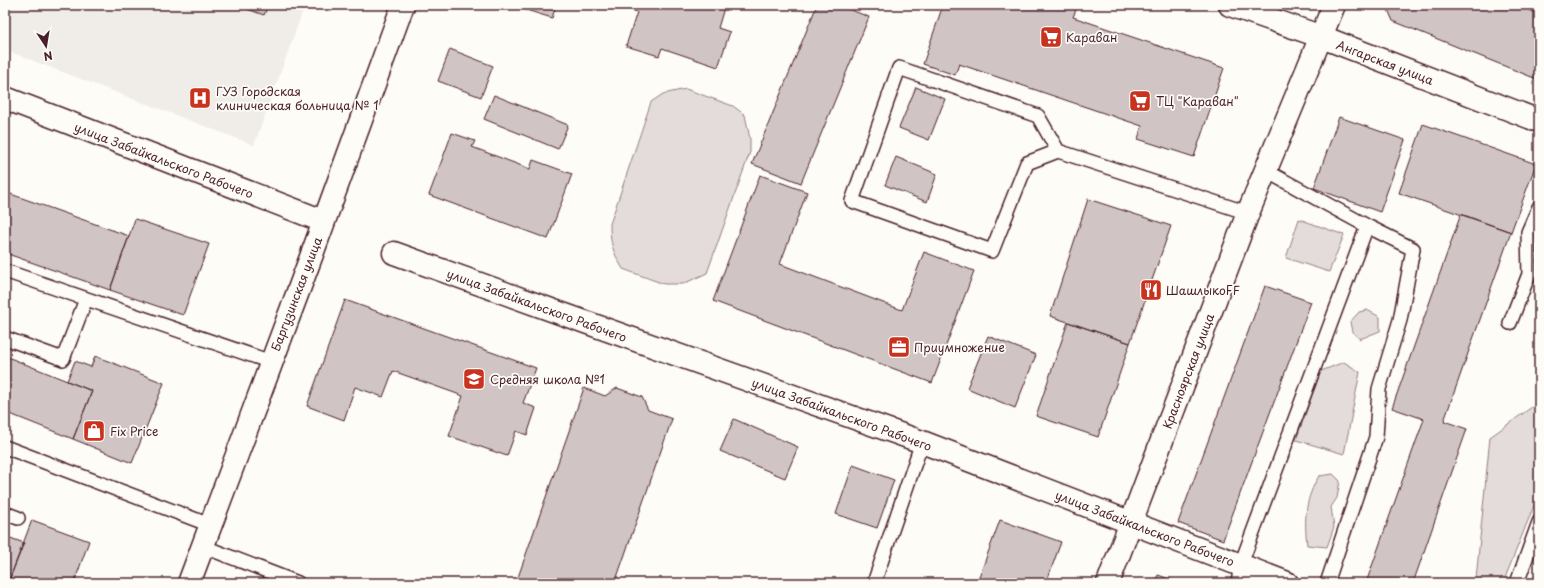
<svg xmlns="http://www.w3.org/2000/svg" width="1544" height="588" font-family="'Playpen Sans',sans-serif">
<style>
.built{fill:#f0ece8}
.green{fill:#e3dcda;stroke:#967e82}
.building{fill:#d0c5c4;stroke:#4a1f2b}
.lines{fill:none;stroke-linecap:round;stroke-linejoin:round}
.lane-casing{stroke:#4a1f2b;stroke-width:16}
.street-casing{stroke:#4a1f2b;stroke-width:25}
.secondary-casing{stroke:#4a1f2b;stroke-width:25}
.lane{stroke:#fdfcf7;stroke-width:13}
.street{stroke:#fdfcf7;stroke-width:22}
.secondary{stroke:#fdfcf7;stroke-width:22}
.labels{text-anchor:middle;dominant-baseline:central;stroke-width:3.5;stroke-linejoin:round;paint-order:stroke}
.poi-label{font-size:12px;fill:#4a1f2b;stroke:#fdfcf7;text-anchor:start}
.street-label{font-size:12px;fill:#4a1f2b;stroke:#fdfcf7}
</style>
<rect width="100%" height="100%" fill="#fdfcf7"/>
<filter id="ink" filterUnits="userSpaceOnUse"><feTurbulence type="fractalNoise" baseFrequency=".025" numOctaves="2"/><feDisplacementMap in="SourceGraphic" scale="8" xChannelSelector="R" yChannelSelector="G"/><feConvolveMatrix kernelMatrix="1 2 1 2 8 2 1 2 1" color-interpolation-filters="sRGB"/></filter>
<g filter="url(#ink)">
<path class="built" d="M 5,5 L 305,5 L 254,145 L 5,50 Z"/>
<path class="green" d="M 686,89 L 733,106 L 745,115 L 750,139 L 750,152 L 707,273 L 683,284 L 664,284 L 623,269 C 613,252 610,244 610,224 L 651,102 L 663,94 Z
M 1299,219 L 1344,235 L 1329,272 L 1286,258 Z
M 1367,310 L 1380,317 L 1380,331 L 1360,339 L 1352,332 L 1350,322 L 1359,312 Z
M 1344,362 L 1360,372 L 1344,454 L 1296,440 L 1321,371 Z
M 1539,402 L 1539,493 L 1503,583 L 1491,583 L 1476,579 L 1490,437 Z
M 1333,474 L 1340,481 L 1337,498 L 1331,507 L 1334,527 L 1327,547 L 1307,545 C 1304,518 1305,499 1319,476 Z"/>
<path class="building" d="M 236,5 L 268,5 L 264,15 Z
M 524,5 L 556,5 L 552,18 L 523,9 Z
M 614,5 L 713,5 L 724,8 L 718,28 L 730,32 L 718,67 L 662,48 L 659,56 L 626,46 L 637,12 Z
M 817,5 L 838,5 L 869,17 L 801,183 L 752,164 Z
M 943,5 L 1078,5 L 1073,17 L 1224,68 L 1194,157 L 1138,139 L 1142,126 L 959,64 L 955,75 L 923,64 Z
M 1386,5 L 1516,5 L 1539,14 L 1539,80 L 1393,21 Z
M 450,49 L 493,66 L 481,97 L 438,81 Z
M 916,87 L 945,99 L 929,140 L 899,128 Z
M 494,95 L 568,125 L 558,149 L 484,119 Z
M 1339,117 L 1405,140 L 1380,212 L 1314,188 Z
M 1423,124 L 1536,164 L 1511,232 L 1399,193 Z
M 452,133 L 475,141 L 472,147 L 530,169 L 533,160 L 572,174 L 548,239 L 429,195 Z
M 896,157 L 937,174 L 927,202 L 885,185 Z
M 760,175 L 807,192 L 780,264 L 902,310 L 924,252 L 974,271 L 932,383 L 713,301 Z
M 5,192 L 129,236 L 110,290 L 5,253 Z
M 1088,199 L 1171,226 L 1130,343 L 1050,316 Z
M 1461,214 L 1511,232 L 1444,421 L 1467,429 L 1413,583 L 1366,583 L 1424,419 L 1392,408 Z
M 135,219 L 209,244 L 183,315 L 110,290 Z
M 1265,286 L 1311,302 L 1223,540 L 1178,523 Z
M 345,300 L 536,368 L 523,403 L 536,408 L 527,435 L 516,431 L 507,456 L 449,436 L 463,396 L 393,371 L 383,397 L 355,387 L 344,420 L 307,406 Z
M 1068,322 L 1130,343 L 1098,437 L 1036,416 Z
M 988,336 L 1036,355 L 1015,408 L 967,388 Z
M 5,356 L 92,391 L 73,439 L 5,412 Z
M 95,356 L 164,383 L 132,463 L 73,439 L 92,391 L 67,381 L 75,361 L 91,367 Z
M 584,388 L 605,396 L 617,388 L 642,397 L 648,410 L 672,419 L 615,583 L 516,583 Z
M 734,419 L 798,447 L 785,478 L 720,451 Z
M 853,465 L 894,480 L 877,528 L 836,514 Z
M 32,520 L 89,541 L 74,583 L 8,583 Z
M 1000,520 L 1061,542 L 1046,583 L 977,583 Z
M 5,536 L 24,543 L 8,583 L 5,583 Z
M 1158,575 L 1181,583 L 1155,583 Z"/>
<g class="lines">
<g class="lane-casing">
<path id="lane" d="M 1058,151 L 1038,116 L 899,68 L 852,201 L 992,251 L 1027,163 L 1058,151 L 1248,213
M 5,271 L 271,362
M 1510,323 L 1529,274 L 1528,232 L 1539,207
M 5,338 L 63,359 L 86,299
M 5,447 L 210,525
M 5,513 L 18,518
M 202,546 L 298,583
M 874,583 L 922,442
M 1238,583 L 1241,564 L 1367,226 L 1266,171
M 1327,583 L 1376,437 L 1379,389 L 1400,320 L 1413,249 L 1367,226
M 1517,583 L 1539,522"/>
</g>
<g class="street-casing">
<path id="street" d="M 1230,5 L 1322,37 L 1539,121
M 5,98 L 323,221
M 394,253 L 557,312 L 922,442 L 1287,583
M 1108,583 L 1248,213 L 1334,5"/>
</g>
<g class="secondary-casing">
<path id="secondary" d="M 189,583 L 311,257 L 403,5"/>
</g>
<use href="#lane" class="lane"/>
<use href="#street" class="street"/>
<use href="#secondary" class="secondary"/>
</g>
</g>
<defs>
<g id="supermarket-square" transform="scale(1.15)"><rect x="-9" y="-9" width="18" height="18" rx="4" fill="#c8321e" stroke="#fdfcf7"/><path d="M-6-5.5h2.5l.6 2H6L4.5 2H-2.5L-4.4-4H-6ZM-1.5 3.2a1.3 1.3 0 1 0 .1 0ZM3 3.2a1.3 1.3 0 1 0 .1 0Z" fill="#fff"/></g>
<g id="hospital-square" transform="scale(1.15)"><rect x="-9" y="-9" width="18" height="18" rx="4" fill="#c8321e" stroke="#fdfcf7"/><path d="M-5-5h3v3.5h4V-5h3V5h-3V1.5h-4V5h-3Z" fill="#fff"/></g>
<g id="restaurant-square" transform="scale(1.15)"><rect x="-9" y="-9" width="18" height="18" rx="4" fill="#c8321e" stroke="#fdfcf7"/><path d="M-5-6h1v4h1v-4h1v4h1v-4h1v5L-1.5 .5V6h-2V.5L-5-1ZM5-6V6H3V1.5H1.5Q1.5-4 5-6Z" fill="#fff"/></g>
<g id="office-square" transform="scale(1.15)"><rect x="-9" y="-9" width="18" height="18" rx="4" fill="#c8321e" stroke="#fdfcf7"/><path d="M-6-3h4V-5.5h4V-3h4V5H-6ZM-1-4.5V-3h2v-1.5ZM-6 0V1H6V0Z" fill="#fff"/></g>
<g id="school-square" transform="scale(1.15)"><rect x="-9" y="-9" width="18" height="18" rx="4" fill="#c8321e" stroke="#fdfcf7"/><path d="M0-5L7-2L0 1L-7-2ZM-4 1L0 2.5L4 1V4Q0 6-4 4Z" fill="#fff"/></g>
<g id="shop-square" transform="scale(1.15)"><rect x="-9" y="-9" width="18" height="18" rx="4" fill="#c8321e" stroke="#fdfcf7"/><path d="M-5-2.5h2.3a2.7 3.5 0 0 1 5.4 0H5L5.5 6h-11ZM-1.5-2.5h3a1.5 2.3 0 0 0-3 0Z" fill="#fff"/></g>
</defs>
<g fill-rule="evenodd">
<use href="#supermarket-square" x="1051" y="37"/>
<use href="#hospital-square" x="200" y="98"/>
<use href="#supermarket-square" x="1140" y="101"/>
<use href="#restaurant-square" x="1151" y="290"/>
<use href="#office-square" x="899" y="347"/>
<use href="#school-square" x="474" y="379"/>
<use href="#shop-square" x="94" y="431"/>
</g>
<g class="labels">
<g class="poi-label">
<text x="1066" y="37">Караван</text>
<text x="216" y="91">ГУЗ Городская<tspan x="216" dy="14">клиническая больница № 1</tspan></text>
<text x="1156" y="101">ТЦ "Караван"</text>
<text x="1166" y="290">ШашлыкоFF</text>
<text x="914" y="347">Приумножение</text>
<text x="490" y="379">Средняя школа №1</text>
<text x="110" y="431">Fix Price</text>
</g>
<g class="street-label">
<text transform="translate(1385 62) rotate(21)">Ангарская улица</text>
<text transform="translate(164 160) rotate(21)">улица Забайкальского Рабочего</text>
<text transform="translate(296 294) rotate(-69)">Баргузинская улица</text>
<text transform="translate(537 305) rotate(20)">улица Забайкальского Рабочего</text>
<text transform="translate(1188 371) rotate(-69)">Красноярская улица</text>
<text transform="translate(842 414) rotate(20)">улица Забайкальского Рабочего</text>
<text transform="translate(1145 528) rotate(21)">улица Забайкальского Рабочего</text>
</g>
</g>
<rect width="1544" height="588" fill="none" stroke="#fdfcf7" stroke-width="20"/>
<rect x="10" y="10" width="1524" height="568" fill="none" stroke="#4a1f2b" stroke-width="1.5" filter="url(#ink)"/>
<g transform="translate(46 46) rotate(168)" stroke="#fdfcf7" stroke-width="3" paint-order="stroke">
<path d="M0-3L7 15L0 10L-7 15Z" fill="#4a1f2b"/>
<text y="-6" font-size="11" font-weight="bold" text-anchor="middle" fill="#4a1f2b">N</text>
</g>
</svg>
